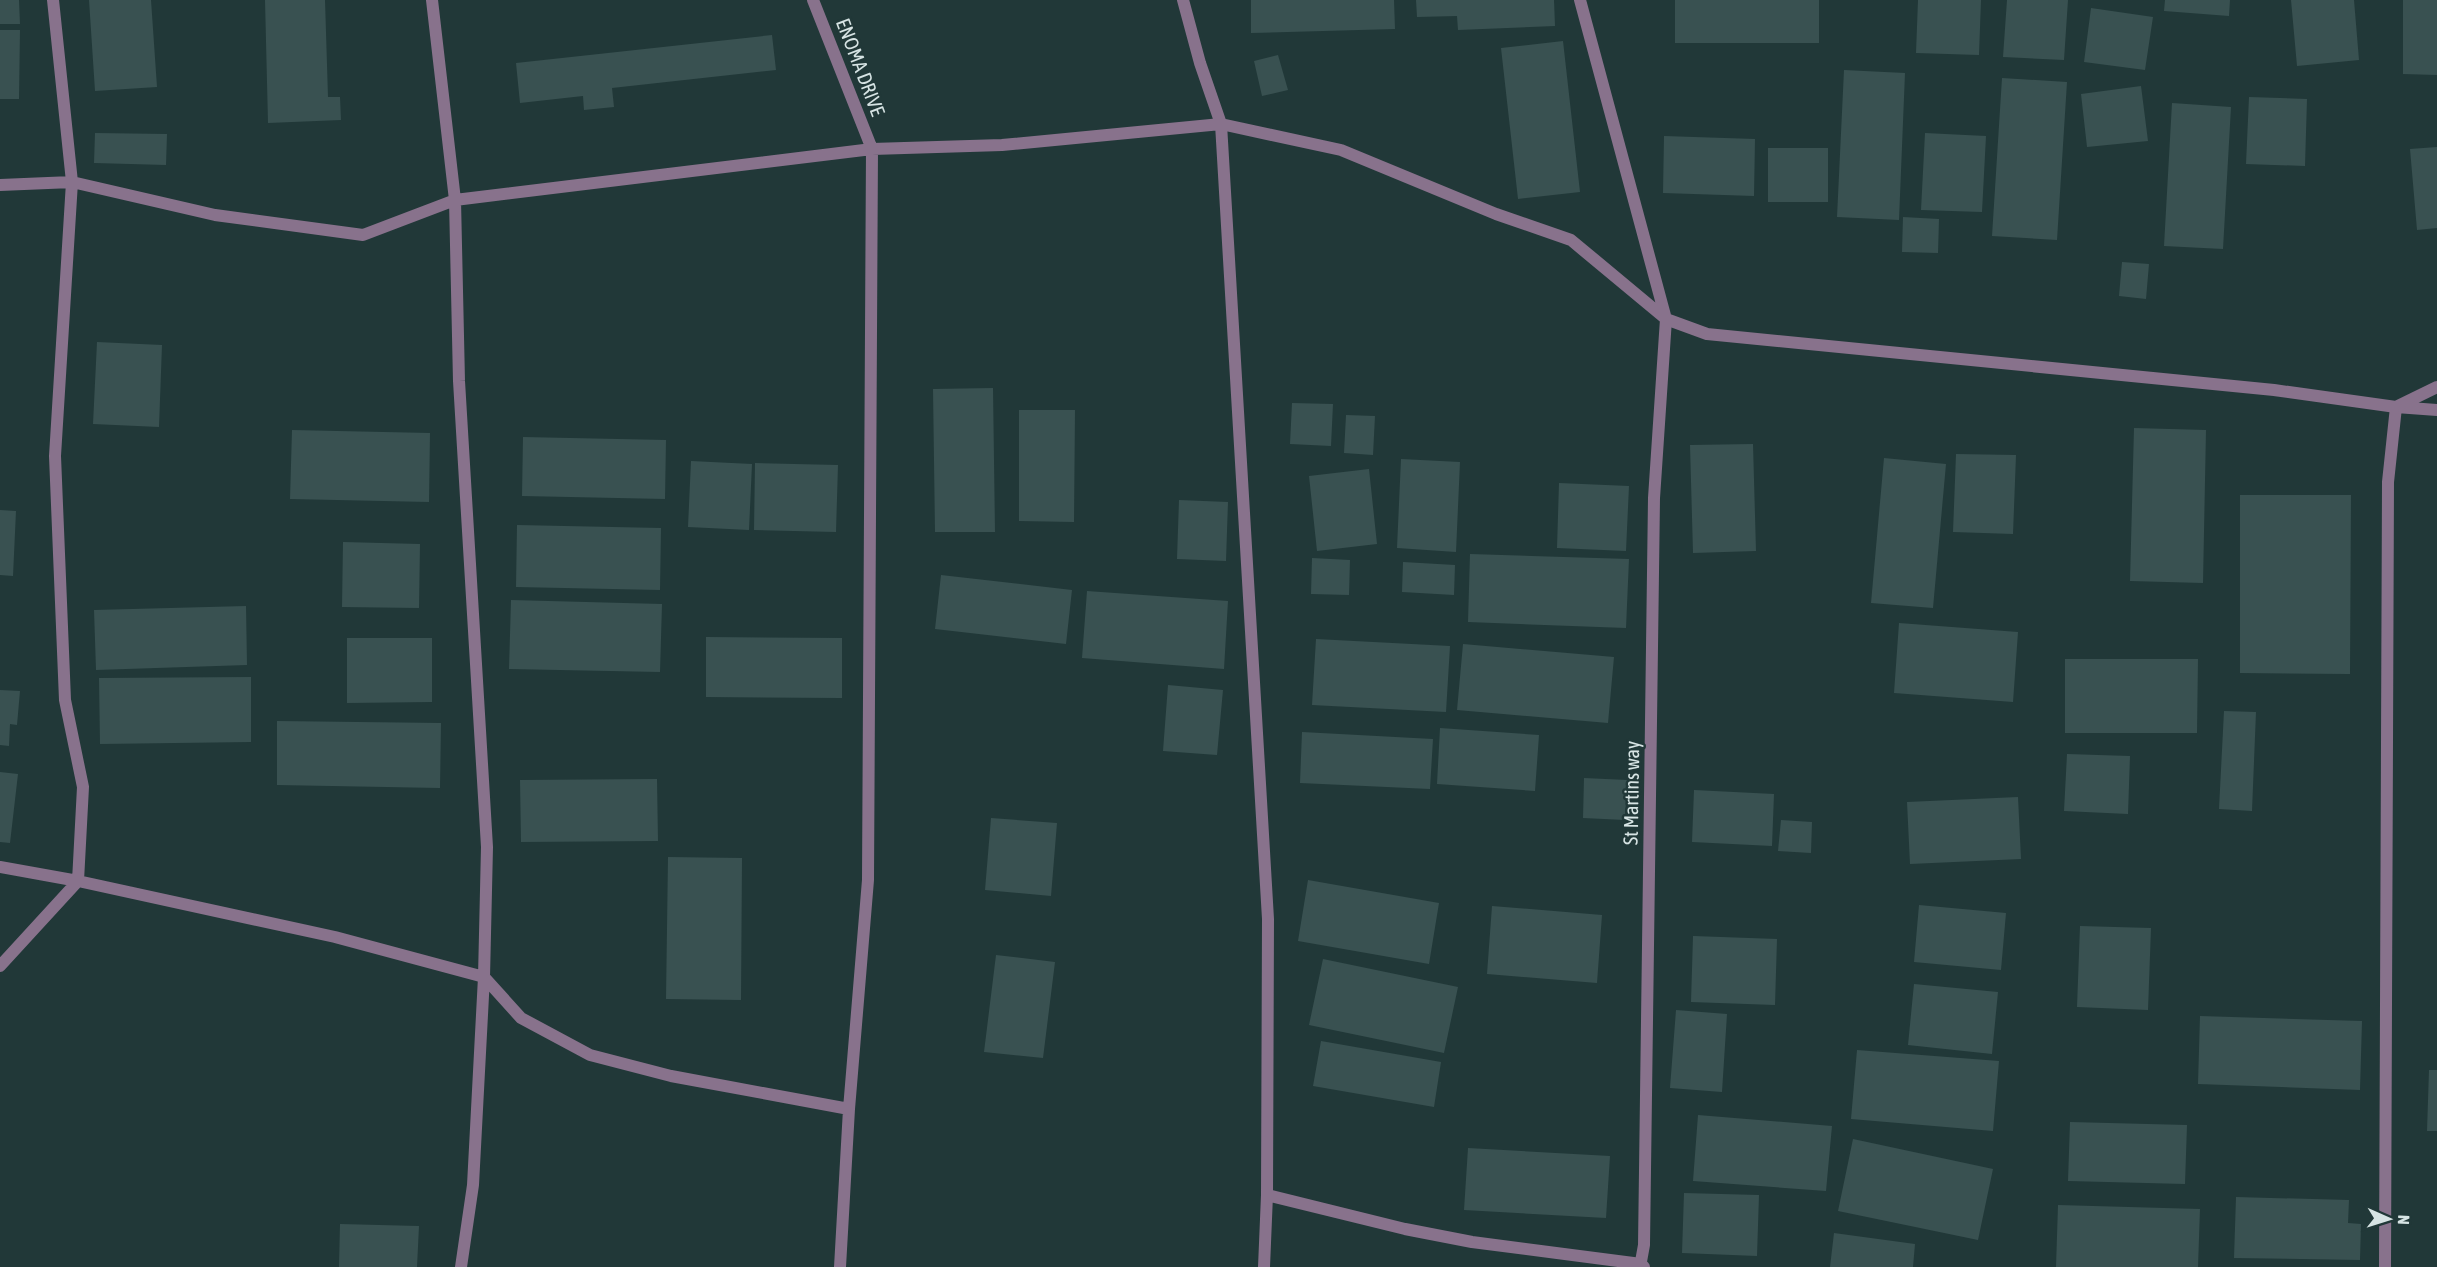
<svg xmlns="http://www.w3.org/2000/svg" width="2437" height="1267" font-family="'Asap Condensed',sans-serif">
<style>
.building{fill:#395151}
.lines{fill:none;stroke-linecap:round;stroke-linejoin:round}
.street{stroke:#88728c;stroke-width:12}
.labels{text-anchor:middle;dominant-baseline:central;stroke-width:5;stroke-linejoin:round;paint-order:stroke}
.street-label{font-size:20px;fill:#d7e4e4;stroke:#213838}
</style>
<rect width="100%" height="100%" fill="#213838"/>
<path class="building" d="M 0,0 L 19,0 L 20,24 L 0,24 Z
M 89,0 L 151,0 L 157,87 L 95,91 Z
M 265,0 L 325,0 L 328,97 L 340,97 L 341,120 L 268,123 Z
M 1251,0 L 1394,0 L 1395,29 L 1251,33 Z
M 1416,0 L 1554,0 L 1555,26 L 1458,30 L 1457,16 L 1417,17 Z
M 1675,0 L 1819,0 L 1819,43 L 1675,43 Z
M 1918,0 L 1981,0 L 1979,55 L 1916,53 Z
M 2007,0 L 2068,0 L 2064,60 L 2003,57 Z
M 2165,0 L 2230,0 L 2229,16 L 2164,11 Z
M 2291,0 L 2354,0 L 2359,60 L 2297,66 Z
M 2403,0 L 2437,0 L 2437,75 L 2403,74 Z
M 2091,8 L 2153,17 L 2145,70 L 2084,62 Z
M 0,30 L 20,30 L 19,99 L 0,99 Z
M 772,35 L 776,70 L 612,88 L 614,107 L 584,110 L 583,96 L 520,103 L 516,63 Z
M 1563,41 L 1580,192 L 1518,199 L 1501,48 Z
M 1278,55 L 1288,90 L 1262,96 L 1254,61 Z
M 1844,70 L 1905,73 L 1899,220 L 1837,217 Z
M 2002,78 L 2067,82 L 2057,240 L 1992,236 Z
M 2141,86 L 2148,141 L 2087,147 L 2081,94 Z
M 2249,97 L 2307,99 L 2305,166 L 2246,164 Z
M 2172,103 L 2231,107 L 2223,249 L 2164,246 Z
M 95,133 L 167,134 L 166,165 L 94,163 Z
M 1925,133 L 1986,136 L 1982,212 L 1921,210 Z
M 1664,136 L 1755,139 L 1754,196 L 1663,193 Z
M 2437,147 L 2437,228 L 2417,230 L 2410,149 Z
M 1768,148 L 1828,148 L 1828,202 L 1768,202 Z
M 1903,217 L 1939,219 L 1938,253 L 1902,252 Z
M 2122,262 L 2149,264 L 2146,299 L 2119,296 Z
M 97,342 L 162,345 L 159,427 L 93,424 Z
M 993,388 L 995,532 L 935,532 L 933,389 Z
M 1292,403 L 1333,404 L 1331,446 L 1290,444 Z
M 1019,410 L 1075,410 L 1074,522 L 1019,521 Z
M 1346,415 L 1375,416 L 1373,455 L 1344,453 Z
M 2134,428 L 2206,430 L 2203,583 L 2130,581 Z
M 292,430 L 430,433 L 429,502 L 290,499 Z
M 523,437 L 666,440 L 665,499 L 522,496 Z
M 1753,444 L 1756,551 L 1693,553 L 1690,445 Z
M 1956,454 L 2016,455 L 2013,534 L 1953,532 Z
M 1884,458 L 1946,464 L 1933,608 L 1871,603 Z
M 1401,459 L 1460,462 L 1456,552 L 1397,548 Z
M 691,461 L 752,464 L 749,530 L 688,527 Z
M 755,463 L 838,465 L 836,532 L 754,530 Z
M 1369,469 L 1377,544 L 1317,551 L 1309,476 Z
M 1559,483 L 1629,486 L 1626,551 L 1557,548 Z
M 2240,495 L 2351,495 L 2350,674 L 2240,673 Z
M 1179,500 L 1228,502 L 1226,561 L 1177,559 Z
M 0,510 L 16,511 L 13,576 L 0,575 Z
M 517,525 L 661,528 L 660,590 L 516,587 Z
M 343,542 L 420,544 L 419,608 L 342,607 Z
M 1470,554 L 1629,559 L 1626,628 L 1468,622 Z
M 1312,558 L 1350,560 L 1349,595 L 1311,594 Z
M 1403,562 L 1455,565 L 1454,595 L 1402,592 Z
M 941,575 L 1072,590 L 1066,644 L 935,629 Z
M 1087,591 L 1228,601 L 1224,669 L 1082,658 Z
M 511,600 L 662,604 L 660,672 L 509,669 Z
M 246,606 L 247,665 L 96,670 L 94,610 Z
M 1899,623 L 2018,632 L 2013,702 L 1894,693 Z
M 706,637 L 842,638 L 842,698 L 706,697 Z
M 347,638 L 432,638 L 432,702 L 347,703 Z
M 1316,639 L 1450,646 L 1446,712 L 1312,705 Z
M 1463,644 L 1614,657 L 1608,723 L 1457,710 Z
M 2065,659 L 2198,659 L 2197,733 L 2065,733 Z
M 251,677 L 251,742 L 100,744 L 99,678 Z
M 1168,685 L 1223,690 L 1217,755 L 1163,751 Z
M 0,690 L 20,691 L 17,725 L 10,724 L 9,746 L 0,745 Z
M 2224,711 L 2256,712 L 2252,811 L 2219,809 Z
M 277,721 L 441,723 L 440,788 L 277,785 Z
M 1440,728 L 1539,735 L 1535,791 L 1437,784 Z
M 1302,732 L 1433,739 L 1430,789 L 1300,783 Z
M 2067,754 L 2130,756 L 2128,814 L 2064,811 Z
M 0,772 L 18,774 L 10,843 L 0,842 Z
M 1584,778 L 1627,780 L 1625,820 L 1583,818 Z
M 657,779 L 658,841 L 521,842 L 520,780 Z
M 1694,790 L 1774,794 L 1772,846 L 1692,842 Z
M 2018,797 L 2021,859 L 1910,864 L 1907,802 Z
M 991,818 L 1057,823 L 1051,896 L 985,890 Z
M 1781,820 L 1812,822 L 1811,853 L 1778,851 Z
M 668,857 L 742,858 L 741,1000 L 666,999 Z
M 1308,880 L 1439,903 L 1429,964 L 1298,941 Z
M 1919,905 L 2006,913 L 2001,970 L 1914,962 Z
M 1492,906 L 1602,915 L 1597,983 L 1487,974 Z
M 2080,926 L 2151,928 L 2148,1010 L 2077,1007 Z
M 1693,936 L 1777,939 L 1775,1005 L 1691,1002 Z
M 996,955 L 1055,962 L 1043,1058 L 984,1052 Z
M 1323,959 L 1458,987 L 1444,1053 L 1309,1025 Z
M 1914,984 L 1998,992 L 1992,1054 L 1908,1045 Z
M 1676,1010 L 1727,1014 L 1722,1092 L 1670,1088 Z
M 2200,1016 L 2362,1021 L 2360,1090 L 2198,1084 Z
M 1321,1041 L 1441,1062 L 1434,1107 L 1313,1086 Z
M 1857,1050 L 1999,1061 L 1993,1131 L 1851,1119 Z
M 2429,1070 L 2437,1070 L 2437,1131 L 2427,1131 Z
M 1698,1115 L 1832,1126 L 1826,1191 L 1693,1181 Z
M 2070,1122 L 2187,1125 L 2185,1184 L 2068,1181 Z
M 1853,1139 L 1993,1169 L 1978,1240 L 1838,1211 Z
M 1468,1148 L 1610,1156 L 1606,1218 L 1464,1210 Z
M 1684,1193 L 1759,1195 L 1757,1256 L 1682,1253 Z
M 2236,1197 L 2349,1200 L 2348,1223 L 2361,1224 L 2360,1260 L 2234,1258 Z
M 2058,1205 L 2200,1209 L 2198,1267 L 2056,1267 Z
M 340,1224 L 419,1226 L 417,1267 L 339,1267 Z
M 1834,1233 L 1915,1244 L 1913,1267 L 1830,1267 Z"/>
<g class="lines">
<path class="street" d="M 432,0 L 455,200 L 459,381 L 487,847 L 484,977 L 473,1185 L 461,1267
M 813,0 L 872,149 L 868,880 L 849,1109 L 840,1267
M 1183,0 L 1200,63 L 1221,124 L 1268,919 L 1267,1195 L 1264,1267
M 1580,0 L 1666,319 L 1654,498 L 1644,1245 L 1640,1267
M 0,185 L 72,182 L 215,215 L 363,235 L 455,200 L 872,149 L 1002,145 L 1221,124 L 1341,150 L 1496,214 L 1571,240 L 1666,319 L 1707,334 L 2274,390 L 2396,407 L 2437,410
M 0,867 L 78,881 L 335,937 L 484,977 L 521,1018 L 590,1055 L 671,1076 L 849,1109
M 0,966 L 78,881 L 83,787 L 65,700 L 55,456 L 72,182 L 53,0
M 1267,1195 L 1405,1229 L 1472,1242 L 1641,1264 L 1644,1267
M 2385,1267 L 2388,482 L 2396,407 L 2437,387"/>
</g>
<g class="labels">
<g class="street-label">
<text transform="translate(861 67) rotate(69)">ENOMA DRIVE</text>
<text transform="translate(1631 793) rotate(-89)">St Martins way</text>
</g>
</g>
<g transform="translate(2389 1219) rotate(93)" stroke="#213838" stroke-width="4.5" paint-order="stroke">
<path d="M0-4.5L10 22L0 15L-10 22Z" fill="#d7e4e4"/>
<text y="-9" font-size="16" font-weight="bold" text-anchor="middle" fill="#d7e4e4">N</text>
</g>
</svg>
